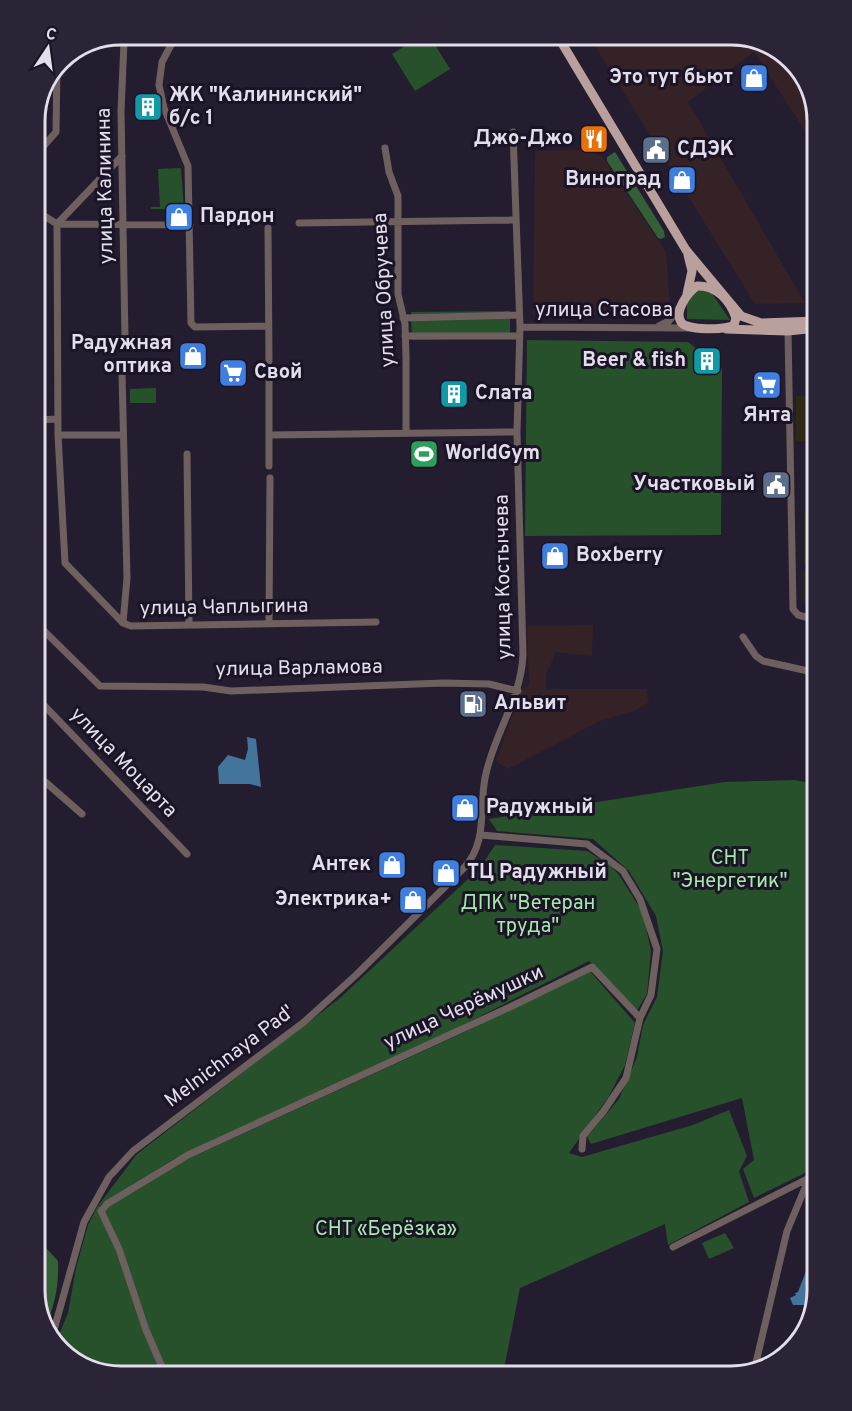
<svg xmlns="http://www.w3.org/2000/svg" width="852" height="1411" font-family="Overpass,sans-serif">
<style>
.industrial{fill:#352226}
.education{fill:#2e2817}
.green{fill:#27512b}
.forest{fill:#336037}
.water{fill:#42749c}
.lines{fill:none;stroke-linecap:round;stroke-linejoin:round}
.minor{stroke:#6d605e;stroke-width:7}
.major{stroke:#b9a09c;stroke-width:9}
.labels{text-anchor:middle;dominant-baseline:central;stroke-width:6;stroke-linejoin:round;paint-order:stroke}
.poi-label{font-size:20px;font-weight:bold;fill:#e2deeb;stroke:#1b1426;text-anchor:start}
.street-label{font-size:20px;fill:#e2deeb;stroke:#1b1426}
.park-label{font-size:20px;fill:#a5ebaa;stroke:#1b1426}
.rim{fill:none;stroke:#e2deeb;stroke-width:3}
</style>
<rect width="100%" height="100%" fill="#241d30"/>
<path class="industrial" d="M 588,35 L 737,35 L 779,49 L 809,83 L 817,121 L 817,149 L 754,52 L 688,102 L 805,303 L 755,304 Z
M 587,150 L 602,156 L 666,252 L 670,306 L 666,310 L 625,316 L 533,313 L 535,151 Z
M 593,625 L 592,656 L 556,652 L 546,675 L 546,689 L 646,689 L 649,702 L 635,711 L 602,720 L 508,769 L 496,761 L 522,689 L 529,684 L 527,626 Z"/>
<path class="education" d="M 796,396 L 817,396 L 817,441 L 796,441 Z
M 804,511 L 817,511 L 817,565 L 804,565 Z
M 803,571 L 817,571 L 817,610 L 807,607 L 803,600 Z"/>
<path class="green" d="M 423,35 L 429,35 L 450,69 L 415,91 L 392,54 Z
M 181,168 L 184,209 L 151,209 L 151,207 L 160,207 L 158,169 Z
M 697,290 L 711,292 L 730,320 L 687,319 L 687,301 Z
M 510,311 L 510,338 L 412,340 L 411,312 Z
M 527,340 L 688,342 L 722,368 L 721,535 L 525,536 Z
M 156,388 L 156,403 L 130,403 L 130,389 Z
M 794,780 L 817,784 L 817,1151 L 805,1173 L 754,1198 L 743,1169 L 754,1160 L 742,1098 L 591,1144 L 587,1137 L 619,1099 L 637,1057 L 643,1025 L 657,997 L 663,951 L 656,916 L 629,871 L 593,839 L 497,831 L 489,819 L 725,782 Z
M 495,845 L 587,851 L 610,865 L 619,875 L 643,913 L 651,951 L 647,994 L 636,1012 L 589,961 L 459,1027 L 174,1159 L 99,1206 L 110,1206 L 175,1165 L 467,1031 L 589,970 L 635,1023 L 625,1065 L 609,1096 L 569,1153 L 582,1157 L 693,1125 L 729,1110 L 747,1156 L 739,1171 L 749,1202 L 668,1245 L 665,1224 L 520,1288 L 504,1369 L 484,1376 L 116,1376 L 73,1362 L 56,1342 L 68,1313 L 76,1268 L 88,1225 L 97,1207 L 137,1154 L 340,998 L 480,868 Z
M 725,1233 L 734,1248 L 709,1259 L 702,1243 Z"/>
<path class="forest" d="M 615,152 L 664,231 L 665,237 L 661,239 L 658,238 L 607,161 L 607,157 Z
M 35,1236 L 58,1261 C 59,1285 55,1307 44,1329 L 35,1290 Z"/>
<path class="water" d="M 247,737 L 256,739 L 261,787 L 250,784 L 219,784 L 218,767 L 228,755 L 245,760 L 248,749 Z
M 817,1261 L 817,1290 L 810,1314 L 808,1305 L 793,1305 L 790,1298 L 796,1295 L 795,1293 L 798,1292 L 808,1266 Z"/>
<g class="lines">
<path class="minor" d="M 182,35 L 171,45 L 162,62 L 159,85 L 164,108 L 188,166 L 191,323 L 195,327 L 268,326
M 385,148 L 389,172 L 398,196 L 398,294 L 405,324 L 406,357 L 406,433
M 35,156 L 56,132 L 57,66
M 122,156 L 57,224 L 58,435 L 65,563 L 123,623 L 131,626 L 376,622
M 35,210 L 57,224 L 190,225
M 299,223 L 516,220
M 268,228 L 269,361
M 403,318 L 519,315
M 659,326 L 669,321 L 679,308
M 520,327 L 688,328
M 788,331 L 793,609 L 798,615 L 817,620
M 405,336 L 519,336
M 125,338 L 121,111 L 124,42 L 127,35
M 122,374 L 127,578 L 123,623
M 269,376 L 269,466
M 35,420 L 58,419
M 58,435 L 122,435
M 269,435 L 517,432
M 187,454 L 189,624
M 35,622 L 100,686 L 203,687 L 231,691 L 443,683 L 489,684 L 518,691
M 269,623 L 270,478
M 743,637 L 756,656 L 763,661 L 817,673
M 35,696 L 187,854
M 35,773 L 82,814
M 582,1149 L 583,1136 L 603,1112 L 626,1078 L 640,1018
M 673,1247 L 807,1179
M 52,1337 L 84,1222 L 109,1177 L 133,1151 L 304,1022 L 356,975 L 463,869 C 488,843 479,810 485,778 C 493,735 521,700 523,655 L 517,432 L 520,327 L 513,132
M 754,1371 L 787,1231 L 817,1159
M 166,1376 L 146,1330 L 119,1249 L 101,1211 L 107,1204 L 188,1155 L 510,1007 L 592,967 L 640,1018 L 651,995 L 657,949 L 640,899 L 623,871 L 587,844 L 481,835"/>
<path class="major" d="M 557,35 L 686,250 L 741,316 L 761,323 L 817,321
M 697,286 C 717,285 730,301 736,318 L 734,325 C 726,330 686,331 681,322 C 674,311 688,292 697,286 Z
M 687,294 L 692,271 L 688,255
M 726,329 L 788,331 L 817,328"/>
</g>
<defs>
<g id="shop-square" transform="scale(1.5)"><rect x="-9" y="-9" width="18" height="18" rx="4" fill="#3f7fe0" stroke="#1b1426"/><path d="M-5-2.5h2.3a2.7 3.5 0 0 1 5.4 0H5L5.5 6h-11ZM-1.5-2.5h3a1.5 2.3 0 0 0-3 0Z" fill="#fff"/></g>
<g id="building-square" transform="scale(1.5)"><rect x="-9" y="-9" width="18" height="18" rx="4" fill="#0f9aa8" stroke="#1b1426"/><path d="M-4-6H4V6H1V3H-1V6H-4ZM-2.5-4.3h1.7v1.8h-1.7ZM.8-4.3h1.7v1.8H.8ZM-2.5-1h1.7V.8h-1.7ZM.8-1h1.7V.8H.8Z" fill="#fff"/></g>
<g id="restaurant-square" transform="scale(1.5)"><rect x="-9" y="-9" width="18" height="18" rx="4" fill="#e8710a" stroke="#1b1426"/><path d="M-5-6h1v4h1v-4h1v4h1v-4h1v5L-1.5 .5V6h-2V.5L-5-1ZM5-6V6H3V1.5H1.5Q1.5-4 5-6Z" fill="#fff"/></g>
<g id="civic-square" transform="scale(1.5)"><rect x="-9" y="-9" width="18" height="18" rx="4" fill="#5c6f8a" stroke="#1b1426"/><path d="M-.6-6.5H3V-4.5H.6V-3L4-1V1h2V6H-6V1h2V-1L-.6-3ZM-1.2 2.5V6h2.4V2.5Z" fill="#fff"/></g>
<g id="supermarket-square" transform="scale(1.5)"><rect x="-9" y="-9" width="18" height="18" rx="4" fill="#3f7fe0" stroke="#1b1426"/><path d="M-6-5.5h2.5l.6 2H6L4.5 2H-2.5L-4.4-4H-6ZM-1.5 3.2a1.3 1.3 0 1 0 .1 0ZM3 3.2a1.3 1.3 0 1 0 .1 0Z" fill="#fff"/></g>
<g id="stadium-square" transform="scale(1.5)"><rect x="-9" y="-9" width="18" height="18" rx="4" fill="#2e9e5b" stroke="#1b1426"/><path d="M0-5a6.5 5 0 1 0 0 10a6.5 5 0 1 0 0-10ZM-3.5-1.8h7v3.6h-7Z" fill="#fff"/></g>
<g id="fuel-square" transform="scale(1.5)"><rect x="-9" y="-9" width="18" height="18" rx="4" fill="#5c6f8a" stroke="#1b1426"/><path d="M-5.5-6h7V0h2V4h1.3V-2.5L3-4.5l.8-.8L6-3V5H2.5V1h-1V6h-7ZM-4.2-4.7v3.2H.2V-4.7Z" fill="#fff"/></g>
</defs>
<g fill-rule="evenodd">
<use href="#shop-square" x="754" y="78"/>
<use href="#building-square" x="148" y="107"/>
<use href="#restaurant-square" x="594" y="139"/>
<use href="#civic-square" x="656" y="150"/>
<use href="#shop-square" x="682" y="180"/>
<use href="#shop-square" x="179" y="217"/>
<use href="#shop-square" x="193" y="356"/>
<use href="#building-square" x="707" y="361"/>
<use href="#supermarket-square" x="233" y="373"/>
<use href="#supermarket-square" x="767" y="385"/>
<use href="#building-square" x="454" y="394"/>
<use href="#stadium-square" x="424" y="454"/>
<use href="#civic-square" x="776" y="485"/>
<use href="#shop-square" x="555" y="556"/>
<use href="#fuel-square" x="473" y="704"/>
<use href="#shop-square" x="465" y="808"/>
<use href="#shop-square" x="392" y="865"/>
<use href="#shop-square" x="446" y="873"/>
<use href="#shop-square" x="413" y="900"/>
</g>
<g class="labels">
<g class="poi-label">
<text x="733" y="78" text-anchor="end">Это тут бьют</text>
<text x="169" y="96">ЖК "Калининский"<tspan x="169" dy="23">б/с 1</tspan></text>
<text x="573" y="139" text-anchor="end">Джо-Джо</text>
<text x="677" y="150">СДЭК</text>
<text x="661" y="180" text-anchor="end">Виноград</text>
<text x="200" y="217">Пардон</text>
<text x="172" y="344" text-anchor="end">Радужная<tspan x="172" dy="23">оптика</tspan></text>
<text x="686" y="361" text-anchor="end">Beer &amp; fish</text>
<text x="254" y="373">Свой</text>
<text x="475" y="394">Слата</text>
<text x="767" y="416" text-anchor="middle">Янта</text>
<text x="445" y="454">WorldGym</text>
<text x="755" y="485" text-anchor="end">Участковый</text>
<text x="576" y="556">Boxberry</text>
<text x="494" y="704">Альвит</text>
<text x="486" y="808">Радужный</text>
<text x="371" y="865" text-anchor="end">Антек</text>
<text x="467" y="873">ТЦ Радужный</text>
<text x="392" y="900" text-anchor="end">Электрика+</text>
</g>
<g class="street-label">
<text transform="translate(106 186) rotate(-91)">улица Калинина</text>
<text transform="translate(385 290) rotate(-93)">улица Обручева</text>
<text x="604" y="311">улица Стасова</text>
<text transform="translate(504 577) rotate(-91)">улица Костычева</text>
<text transform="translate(224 608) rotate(-1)">улица Чаплыгина</text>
<text transform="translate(299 669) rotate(-1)">улица Варламова</text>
<text transform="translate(123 763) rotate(46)">улица Моцарта</text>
<text transform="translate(464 1008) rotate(-25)">улица Черёмушки</text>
<text transform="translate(230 1057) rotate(-37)">Melnichnaya Pad'</text>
</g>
<g class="park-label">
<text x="730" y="859">СНТ<tspan x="730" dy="23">"Энергетик"</tspan></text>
<text x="528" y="904">ДПК "Ветеран<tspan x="528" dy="23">труда"</tspan></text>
<text x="386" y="1230">СНТ «Берёзка»</text>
</g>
</g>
<path d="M0 0H852V1411H0ZM121 45H731A76 76 0 0 1 807 121V1290A76 76 0 0 1 731 1366H121A76 76 0 0 1 45 1290V121A76 76 0 0 1 121 45Z" fill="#2b2436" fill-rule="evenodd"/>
<path class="rim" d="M121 45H731A76 76 0 0 1 807 121V1290A76 76 0 0 1 731 1366H121A76 76 0 0 1 45 1290V121A76 76 0 0 1 121 45Z"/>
<g transform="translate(48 48) rotate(13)" stroke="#1b1426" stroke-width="4.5" paint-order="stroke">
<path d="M0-4.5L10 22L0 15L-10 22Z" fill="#e2deeb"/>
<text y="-9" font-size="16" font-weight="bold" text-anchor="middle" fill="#e2deeb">С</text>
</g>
</svg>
